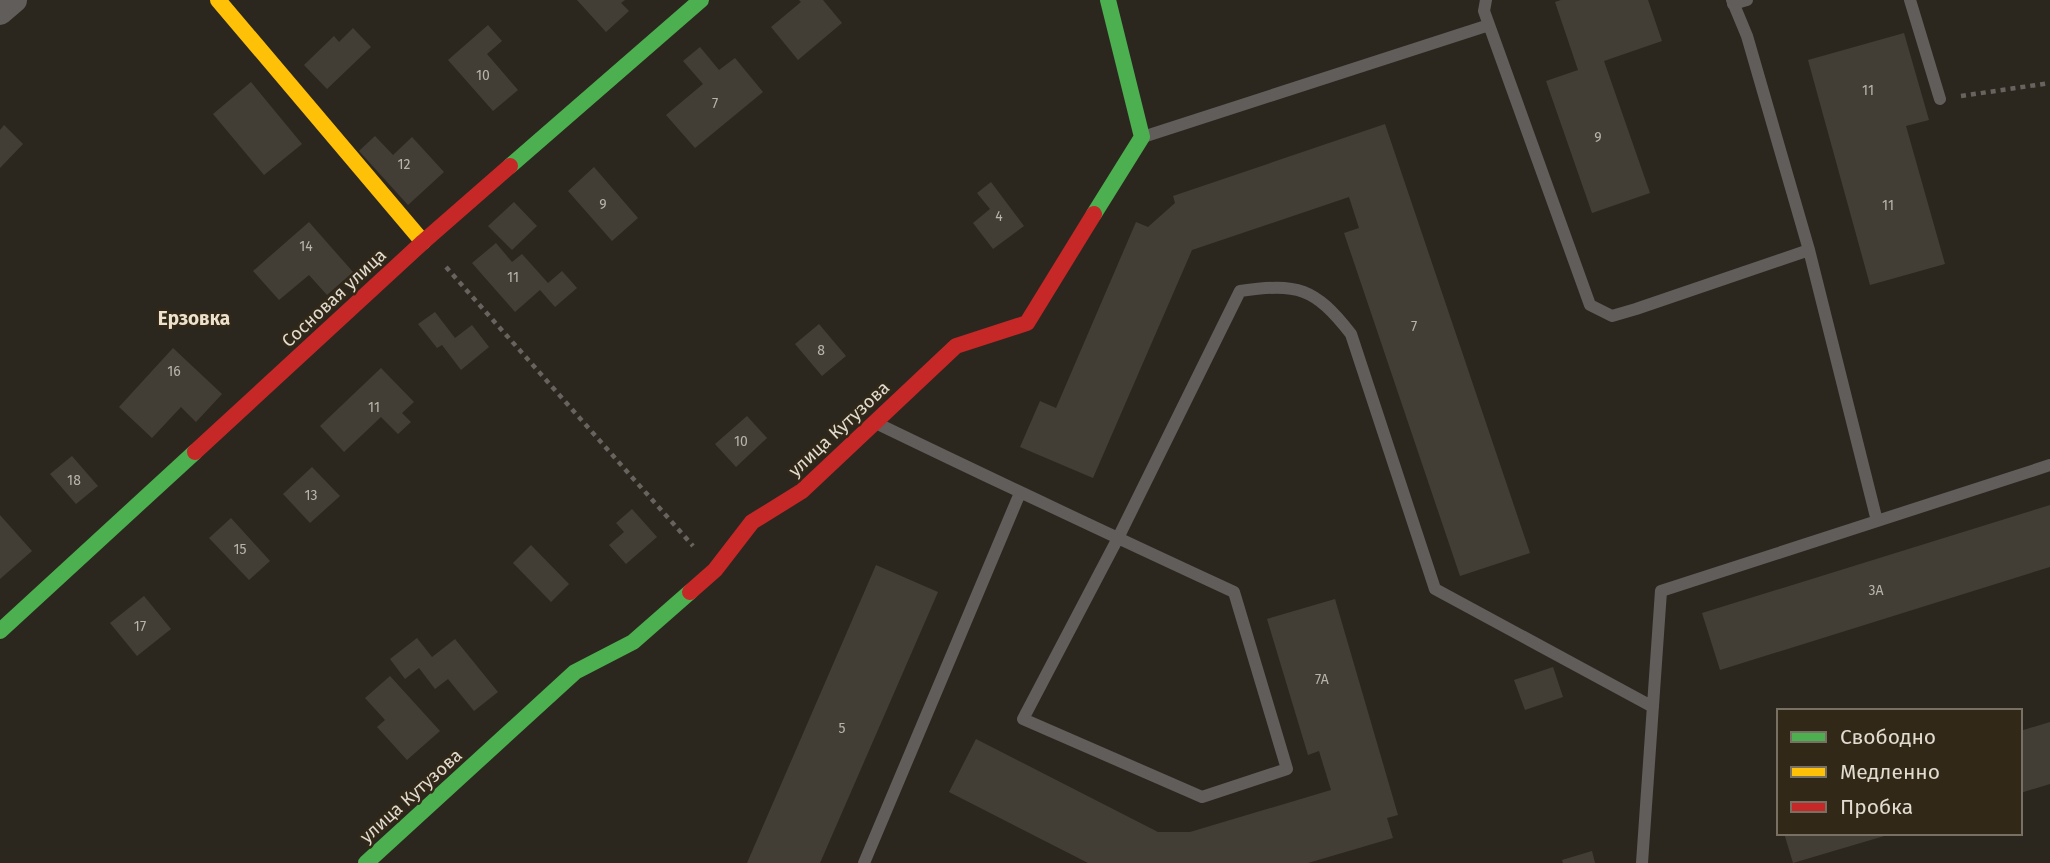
<svg xmlns="http://www.w3.org/2000/svg" width="2050" height="863" font-family="'Fira Sans',sans-serif">
<style>
.building{fill:#423e36}
.lines{fill:none;stroke-linecap:round;stroke-linejoin:round}
.path{stroke:#67635f;stroke-width:4.5;stroke-dasharray:5 5;stroke-linecap:butt}
.lane{stroke:#615d5a;stroke-width:12}
.street{stroke:#615d5a;stroke-width:26}
.fast{stroke:#4caf50;stroke-width:16}
.slow{stroke:#ffc107;stroke-width:16}
.jam{stroke:#c62828;stroke-width:16}
.labels{text-anchor:middle;dominant-baseline:central;stroke-width:5;stroke-linejoin:round;paint-order:stroke}
.number-label{font-size:14px;fill:#b9b4aa}
.street-label{font-size:18px;fill:#e1dbd0;stroke:#322818}
.neighbourhood-label{font-size:19px;font-weight:bold;fill:#eee1cc;stroke:#322818}
</style>
<rect width="100%" height="100%" fill="#2c271e"/>
<path class="building" d="M 577,0 L 625,0 L 621,3 L 629,11 L 606,32 Z
M 799,0 L 823,0 L 842,23 L 798,60 L 771,27 L 801,2 Z
M 1561,0 L 1648,0 L 1662,41 L 1604,61 L 1650,193 L 1592,213 L 1546,81 L 1578,70 L 1555,2 Z
M 488,25 L 502,41 L 487,54 L 518,90 L 493,111 L 448,60 Z
M 353,28 L 371,47 L 327,89 L 304,65 L 334,36 L 339,42 Z
M 1904,33 L 1929,120 L 1906,126 L 1945,264 L 1870,285 L 1808,60 Z
M 700,47 L 719,70 L 735,58 L 763,92 L 695,148 L 666,115 L 703,84 L 683,61 Z
M 251,82 L 302,144 L 264,175 L 213,114 Z
M 1385,124 L 1530,553 L 1460,576 L 1344,233 L 1359,228 L 1349,197 L 1192,250 L 1093,478 L 1020,447 L 1040,401 L 1056,408 L 1136,222 L 1148,227 L 1175,203 L 1173,196 Z
M 4,125 L 23,144 L 0,168 L 0,130 Z
M 375,136 L 393,155 L 412,137 L 444,172 L 408,205 L 359,151 Z
M 594,167 L 638,218 L 612,241 L 568,191 Z
M 991,182 L 1024,226 L 993,249 L 973,223 L 990,209 L 977,193 Z
M 514,202 L 537,226 L 512,250 L 488,226 Z
M 309,222 L 353,272 L 327,295 L 309,275 L 279,300 L 253,271 Z
M 496,243 L 512,262 L 522,254 L 548,283 L 562,271 L 577,288 L 555,307 L 540,290 L 515,312 L 472,263 Z
M 435,312 L 455,338 L 472,325 L 489,347 L 461,370 L 442,345 L 437,348 L 418,324 Z
M 819,324 L 846,356 L 822,376 L 795,344 Z
M 173,348 L 222,394 L 196,422 L 181,407 L 152,438 L 119,407 Z
M 381,368 L 414,402 L 402,413 L 411,422 L 398,434 L 381,417 L 344,452 L 320,426 Z
M 747,416 L 767,438 L 736,467 L 715,444 Z
M 72,456 L 98,486 L 76,504 L 50,474 Z
M 312,467 L 340,496 L 310,523 L 283,494 Z
M 2050,505 L 2050,567 L 1720,670 L 1702,613 Z
M 632,509 L 657,537 L 626,564 L 609,545 L 624,532 L 616,523 Z
M 0,515 L 32,551 L 0,579 Z
M 231,518 L 270,561 L 249,580 L 209,538 Z
M 531,545 L 569,584 L 551,602 L 513,563 Z
M 876,565 L 938,592 L 820,863 L 747,863 Z
M 144,596 L 171,629 L 137,656 L 110,623 Z
M 1335,599 L 1398,815 L 1387,818 L 1393,838 L 1308,863 L 1088,863 L 949,792 L 976,739 L 1158,832 L 1190,832 L 1331,790 L 1319,751 L 1308,755 L 1267,619 Z
M 417,638 L 432,657 L 455,639 L 498,692 L 474,711 L 448,679 L 435,689 L 419,668 L 405,679 L 390,659 Z
M 1553,667 L 1563,697 L 1525,710 L 1514,680 Z
M 390,676 L 440,731 L 407,760 L 377,727 L 385,720 L 365,698 Z
M 2050,722 L 2050,784 L 2020,793 L 2020,731 Z
M 1784,833 L 1891,833 L 1891,834 L 1793,863 Z
M 1592,851 L 1595,863 L 1563,863 L 1562,860 Z"/>
<g class="lines">
<path class="path" d="M 1961,96 L 2050,83
M 446,267 L 693,546"/>
<path class="lane" d="M 1486,0 L 1484,11 L 1590,305 L 1612,316 L 1636,309 L 1809,250
M 1732,0 L 1747,36 L 1809,250 L 1877,521
M 1910,0 L 1940,99
M 1733,4 L 1747,0
M 1146,136 L 1489,25
M 878,424 C 996,481 1115,537 1234,592 L 1287,769 L 1202,797 L 1023,719 L 1118,538 L 1240,291 C 1298,283 1314,287 1351,334 L 1435,589 L 1653,707
M 864,863 L 1020,493
M 1642,863 L 1661,591 L 2050,465"/>
<path class="street" d="M 0,12 L 14,0"/>
<path class="fast" d="M 510,166 L 701,0
M 1094,214 L 1142,137 L 1108,0
M 0,631 L 195,452
M 366,863 L 575,672 L 633,642 L 690,592"/>
<path class="slow" d="M 218,0 L 423,242"/>
<path class="jam" d="M 195,452 L 423,242 L 510,166
M 690,592 L 715,570 L 752,522 L 802,491 L 956,346 L 1027,323 L 1094,214"/>
</g>
<g class="labels">
<g class="number-label">
<text x="483" y="75">10</text>
<text x="1868" y="90">11</text>
<text x="715" y="103">7</text>
<text x="1598" y="137">9</text>
<text x="404" y="164">12</text>
<text x="603" y="204">9</text>
<text x="1888" y="205">11</text>
<text x="999" y="216">4</text>
<text x="306" y="246">14</text>
<text x="513" y="277">11</text>
<text x="1414" y="326">7</text>
<text x="821" y="350">8</text>
<text x="174" y="371">16</text>
<text x="374" y="407">11</text>
<text x="741" y="441">10</text>
<text x="74" y="480">18</text>
<text x="311" y="495">13</text>
<text x="240" y="549">15</text>
<text x="1876" y="590">3А</text>
<text x="140" y="626">17</text>
<text x="1322" y="679">7А</text>
<text x="842" y="728">5</text>
</g>
<g class="street-label">
<text transform="translate(334 298) rotate(-43)">Сосновая улица</text>
<text transform="translate(839 429) rotate(-43)">улица Кутузова</text>
<text transform="translate(411 796) rotate(-42)">улица Кутузова</text>
</g>
<g class="neighbourhood-label">
<text x="194" y="318">Ерзовка</text>
</g>
</g>
<rect x="1777" y="709" width="245" height="126" fill="#322818" stroke="#787062" stroke-width="2"/>
<rect x="1791" y="732" width="35" height="10" fill="#4caf50" stroke="#787062" stroke-width="2"/>
<text x="1840" y="744" font-size="21" fill="#e1dbd0">Свободно</text>
<rect x="1791" y="767" width="35" height="10" fill="#ffc107" stroke="#787062" stroke-width="2"/>
<text x="1840" y="779" font-size="21" fill="#e1dbd0">Медленно</text>
<rect x="1791" y="802" width="35" height="10" fill="#c62828" stroke="#787062" stroke-width="2"/>
<text x="1840" y="814" font-size="21" fill="#e1dbd0">Пробка</text>
</svg>
